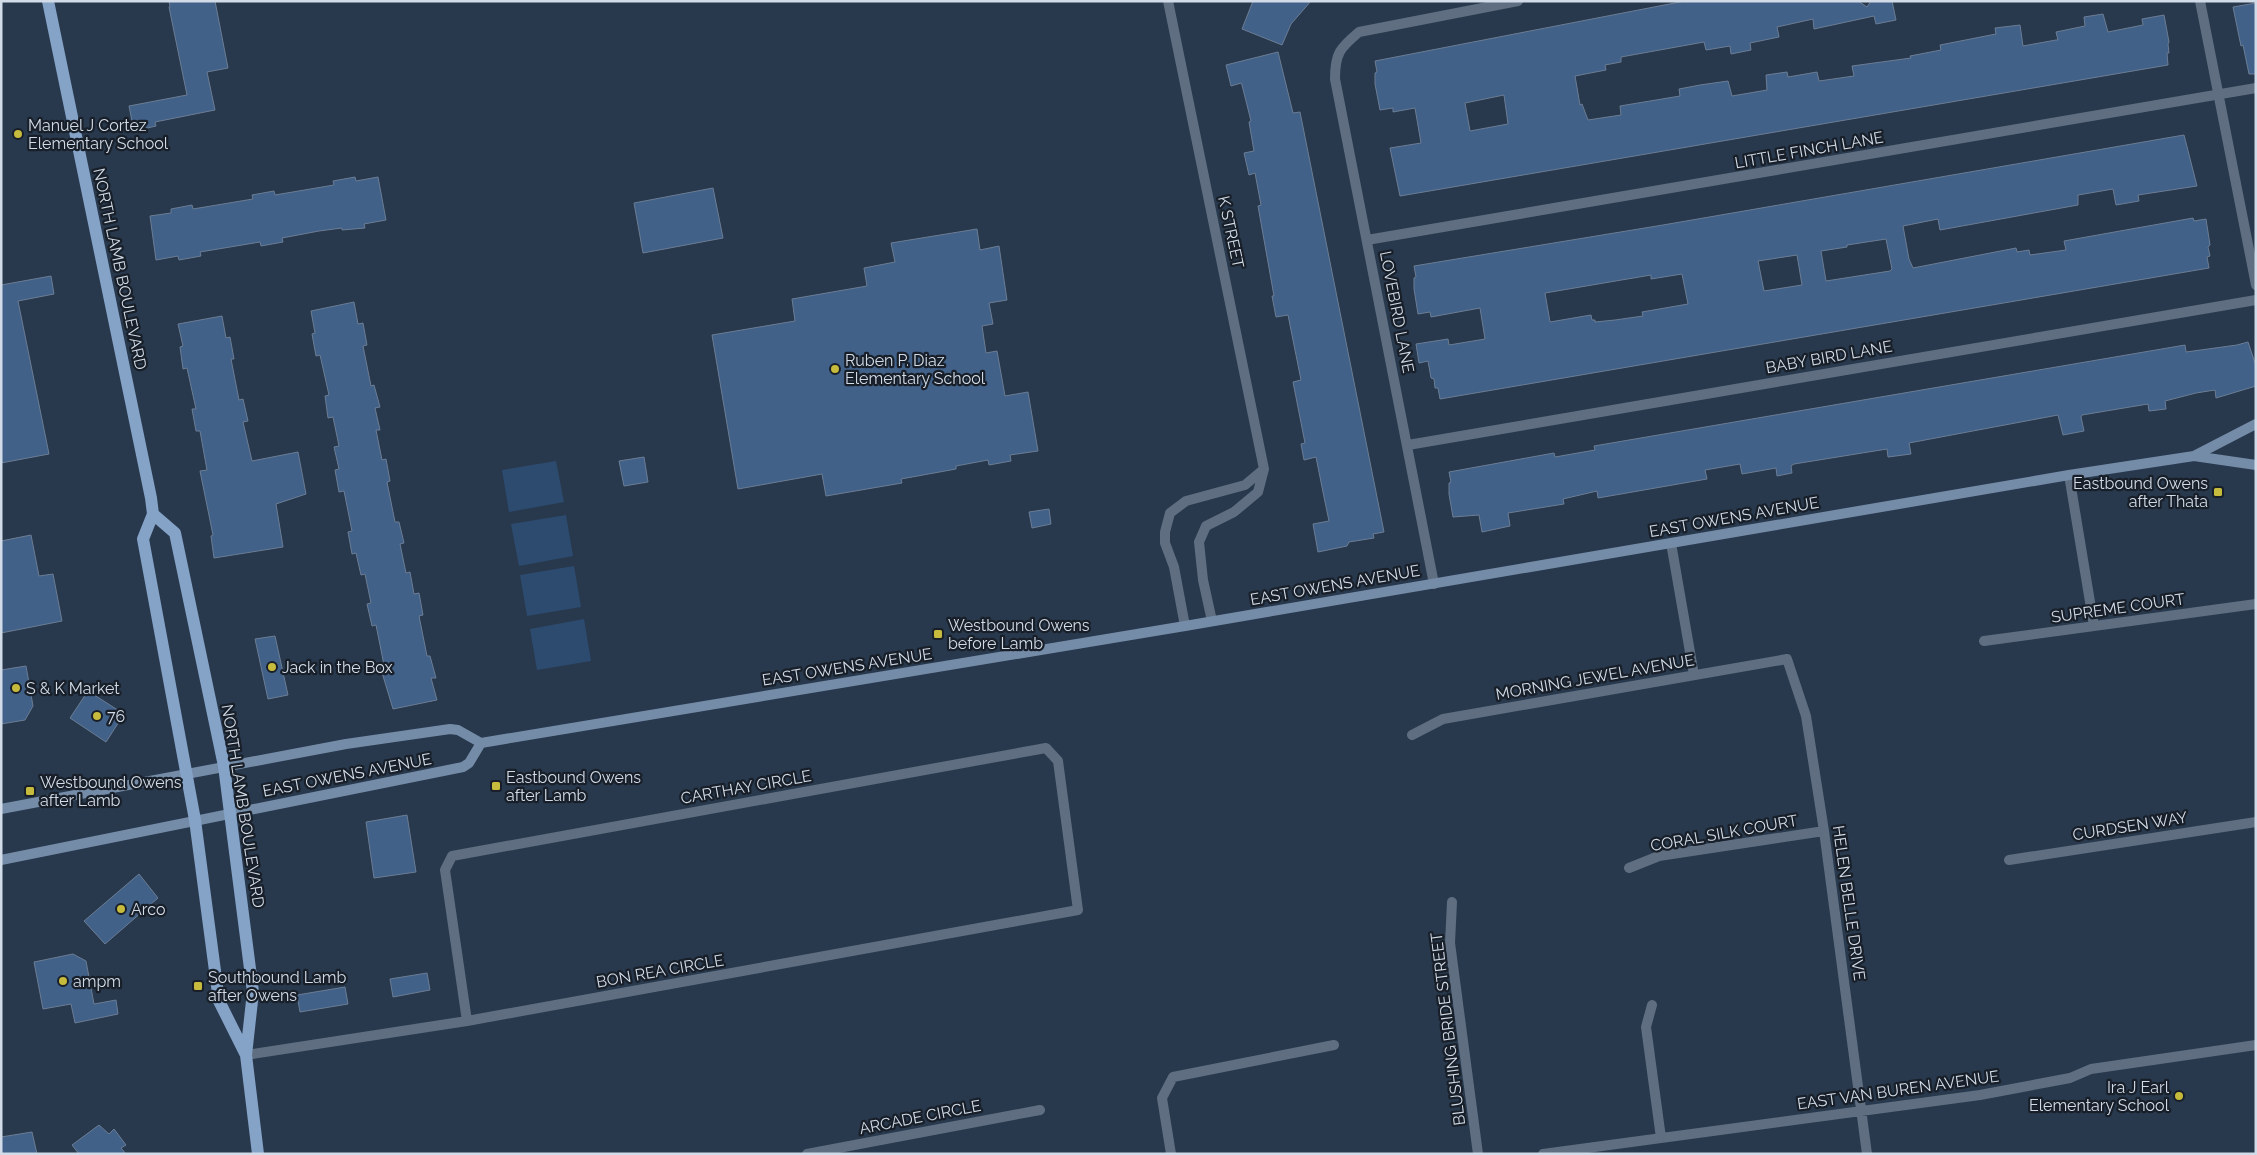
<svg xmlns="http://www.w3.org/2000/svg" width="2257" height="1155" font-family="Raleway,sans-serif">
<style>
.green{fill:#2d4b6f}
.building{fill:#416189;stroke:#6b7d94;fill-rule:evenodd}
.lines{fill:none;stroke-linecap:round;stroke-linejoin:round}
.minor{stroke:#5f6e80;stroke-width:10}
.secondary{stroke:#758ca8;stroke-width:10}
.primary{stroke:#85a2c7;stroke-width:12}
.poi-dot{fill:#c6bb3c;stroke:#181f29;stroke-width:2}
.labels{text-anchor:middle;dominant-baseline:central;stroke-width:4.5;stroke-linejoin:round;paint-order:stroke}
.poi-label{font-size:16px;fill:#d1dce8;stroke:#181f29;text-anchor:start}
.street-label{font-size:16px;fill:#d1dce8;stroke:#181f29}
</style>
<rect width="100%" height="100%" fill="#28394d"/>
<path class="green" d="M 556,461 L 564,502 L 509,512 L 502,470 Z
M 566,515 L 573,556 L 519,566 L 511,524 Z
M 574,566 L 581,607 L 527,616 L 520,575 Z
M 584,619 L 591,661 L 537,670 L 530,629 Z"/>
<path class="building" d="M 169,1 L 215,1 L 228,68 L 207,72 L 215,110 L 155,122 L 156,126 L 134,131 L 129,106 L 187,95 L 169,7 L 170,7 Z
M 1253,1 L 1311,1 L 1291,24 L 1282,45 L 1242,29 Z
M 1685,1 L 1858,1 L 1867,7 L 1871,1 L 1892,1 L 1896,20 L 1876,24 L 1874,16 L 1814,29 L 1813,19 L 1777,27 L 1779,37 L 1750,43 L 1751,50 L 1731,54 L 1730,46 L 1706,50 L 1704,42 L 1621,57 L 1621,62 L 1605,65 L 1606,70 L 1575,76 L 1580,105 L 1582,104 L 1588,120 L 1621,115 L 1620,106 L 1680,96 L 1679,89 L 1700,85 L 1728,81 L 1732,96 L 1767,90 L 1766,75 L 1787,72 L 1788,77 L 1817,72 L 1819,81 L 1854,76 L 1852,66 L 1911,58 L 1910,56 L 1941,50 L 1940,45 L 1996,34 L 1995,28 L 2020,25 L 2023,46 L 2056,40 L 2058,40 L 2056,32 L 2085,26 L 2084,17 L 2103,14 L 2108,32 L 2143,25 L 2142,19 L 2164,15 L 2169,42 L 2168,44 L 2169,53 L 2167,53 L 2168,65 L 1400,196 L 1390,148 L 1421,143 L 1415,108 L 1393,112 L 1393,108 L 1380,110 L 1375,84 L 1375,73 L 1377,72 L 1375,61 ZM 1504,95 L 1508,124 L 1470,131 L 1465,103 Z
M 2256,3 L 2256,74 L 2249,74 L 2243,45 L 2241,46 L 2233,7 Z
M 1278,52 L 1293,113 L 1300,112 L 1384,532 L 1373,534 L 1374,538 L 1349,542 L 1347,546 L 1318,552 L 1313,524 L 1329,521 L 1324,497 L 1316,457 L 1304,460 L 1301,444 L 1305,443 L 1293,382 L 1301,380 L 1288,315 L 1276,317 L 1272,296 L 1274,296 L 1258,206 L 1261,205 L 1255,173 L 1249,175 L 1244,153 L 1254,151 L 1249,122 L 1251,121 L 1242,85 L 1241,83 L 1231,86 L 1226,65 Z
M 2184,135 L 2197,186 L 2138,195 L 2139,201 L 2116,205 L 2113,189 L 2078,195 L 2078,205 L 1940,230 L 1938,219 L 1903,226 L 1909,259 L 1913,268 L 2016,248 L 2017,252 L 2029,250 L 2030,255 L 2066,250 L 2064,241 L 2193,218 L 2194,221 L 2206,219 L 2210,245 L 2208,247 L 2210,256 L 2207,257 L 2209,268 L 1440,399 L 1438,388 L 1435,388 L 1434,379 L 1431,378 L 1428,361 L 1419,363 L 1416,344 L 1448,339 L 1449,345 L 1485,339 L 1480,308 L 1431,317 L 1430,312 L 1418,314 L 1414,289 L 1414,278 L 1416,277 L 1414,266 L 1663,225 ZM 1886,239 L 1892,269 L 1890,271 L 1826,281 L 1821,251 L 1847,247 L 1847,245 ZM 1797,255 L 1802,285 L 1764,291 L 1758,261 ZM 1682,274 L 1688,304 L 1642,312 L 1643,316 L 1615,320 L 1595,322 L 1595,320 L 1592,320 L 1591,315 L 1550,322 L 1545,293 L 1651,275 L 1651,279 Z
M 355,177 L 356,181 L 378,177 L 386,220 L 364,224 L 365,228 L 342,230 L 342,228 L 319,231 L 282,238 L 283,242 L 261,246 L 260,242 L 200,252 L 201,256 L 179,260 L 178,256 L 156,260 L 150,216 L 171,213 L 171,209 L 192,205 L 193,209 L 253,199 L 252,195 L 274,191 L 275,195 L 334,185 L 333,181 Z
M 713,188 L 723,238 L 643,253 L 634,203 Z
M 977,229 L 980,250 L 999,246 L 1007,300 L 989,303 L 993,324 L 982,326 L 986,353 L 997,351 L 1005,396 L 1028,392 L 1038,451 L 1010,455 L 1011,461 L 989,465 L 988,460 L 956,466 L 956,469 L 901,479 L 902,483 L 826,496 L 822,474 L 738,489 L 712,335 L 795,321 L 792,299 L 867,286 L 864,268 L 895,262 L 891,243 Z
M 51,276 L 54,294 L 18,301 L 49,454 L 1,463 L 1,285 Z
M 354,302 L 358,324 L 363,323 L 367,345 L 363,346 L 371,386 L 374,385 L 380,407 L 375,408 L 380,430 L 376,430 L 382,460 L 386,459 L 390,481 L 387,482 L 395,522 L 399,522 L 404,543 L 400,544 L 406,573 L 410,572 L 414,594 L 419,593 L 423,615 L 419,616 L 427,656 L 430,656 L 436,678 L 431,678 L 437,700 L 393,709 L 380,666 L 384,665 L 376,625 L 372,626 L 367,604 L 371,603 L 365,574 L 361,575 L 356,553 L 352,554 L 348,532 L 352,531 L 344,491 L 339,492 L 335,470 L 339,469 L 334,447 L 339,446 L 333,417 L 328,418 L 325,396 L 329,395 L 320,355 L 316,356 L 312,334 L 315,333 L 311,311 Z
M 222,316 L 226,338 L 230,337 L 234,359 L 231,359 L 239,400 L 243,399 L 248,421 L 243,422 L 252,461 L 298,452 L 306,494 L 276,504 L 283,547 L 214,558 L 211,536 L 213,535 L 200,471 L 207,470 L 200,431 L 196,431 L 192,409 L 196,409 L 187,368 L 183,369 L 180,347 L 183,346 L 178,324 Z
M 2248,342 L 2256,366 L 2256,386 L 2216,398 L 2215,390 L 2196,393 L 2165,401 L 2166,409 L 2149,411 L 2148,404 L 2082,415 L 2081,417 L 2084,431 L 2063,435 L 2058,415 L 1909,443 L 1911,454 L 1888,457 L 1887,449 L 1794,464 L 1791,466 L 1792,473 L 1777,476 L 1776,468 L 1742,474 L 1740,464 L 1705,470 L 1707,479 L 1598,498 L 1597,491 L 1563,499 L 1564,504 L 1508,513 L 1510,526 L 1482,532 L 1479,515 L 1453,517 L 1449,494 L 1449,483 L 1451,482 L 1449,472 L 1554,453 L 1555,457 L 1595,450 L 1594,446 L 2185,345 L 2186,352 L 2237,345 Z
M 644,457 L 648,482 L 624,486 L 619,461 Z
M 1049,509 L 1051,524 L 1032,528 L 1029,512 Z
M 31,535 L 39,576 L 53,574 L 62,621 L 1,633 L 1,541 Z
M 275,636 L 288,695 L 268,699 L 255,639 Z
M 26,666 L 33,706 L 25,720 L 1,724 L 1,670 Z
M 88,691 L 124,714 L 106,742 L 70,718 Z
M 407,815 L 416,872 L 374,878 L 366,822 Z
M 139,874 L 158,898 L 105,944 L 84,921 Z
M 73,954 L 86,961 L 94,1004 L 116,1000 L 118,1014 L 75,1023 L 71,1004 L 43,1009 L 34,962 Z
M 427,973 L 430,990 L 393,997 L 390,979 Z
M 345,987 L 348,1004 L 300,1012 L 297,995 Z
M 99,1125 L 109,1134 L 114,1129 L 126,1145 L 121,1148 L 126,1154 L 79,1154 L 72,1145 Z
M 32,1132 L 37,1154 L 1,1154 L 1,1137 Z"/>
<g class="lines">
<path class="minor" d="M 1168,1 L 1264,469 L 1258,492 L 1234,512 L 1206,526 L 1199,542 L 1203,580 L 1212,621
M 2200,1 L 2256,285
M 1367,240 L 2256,88
M 1408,445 L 2256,300
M 2069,475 L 2094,626
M 1671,543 L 1694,675
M 1434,584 L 1335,79 C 1335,53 1340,48 1359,32 L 1518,1
M 1185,626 L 1174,567 L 1165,543 L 1165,532 L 1170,513 L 1186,501 L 1245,485 L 1264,469
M 1984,641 L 2256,604
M 1412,735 L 1443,719 L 1787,659 L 1806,716 L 1824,831 L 1867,1154
M 2009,860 L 2256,822
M 1629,868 L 1659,856 L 1824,831
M 1452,902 L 1450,943 L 1478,1154
M 1652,1005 L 1646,1027 L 1661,1138
M 246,1055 L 467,1021 L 1078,910 L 1058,761 L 1046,748 L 452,856 L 445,870 L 467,1021
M 807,1154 L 1040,1110
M 1171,1154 L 1162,1098 L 1173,1077 L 1334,1045
M 1543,1154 L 1980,1095 L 2070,1078 L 2091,1069 L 2256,1045"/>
<path class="secondary" d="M 2194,456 L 2256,424
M 1,809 L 346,744 L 450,729 L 458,730 L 481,743 L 1185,626 L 2069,475 L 2194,456 L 2256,465
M 1,860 L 463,767 L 469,763 L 481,743"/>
<path class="primary" d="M 48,1 L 151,498 L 153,514 L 143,539 L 195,820 L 219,1001 L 246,1055
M 153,514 L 175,533 L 224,766 L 230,813 L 253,992 L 246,1055 L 258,1154"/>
</g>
<g class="poi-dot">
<circle cx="18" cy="134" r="5"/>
<circle cx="835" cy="369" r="5"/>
<rect x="2213" y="487" width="10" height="10" rx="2.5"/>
<rect x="933" y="629" width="10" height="10" rx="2.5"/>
<circle cx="272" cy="667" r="5"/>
<circle cx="16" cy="688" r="5"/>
<circle cx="97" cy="716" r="5"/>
<rect x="491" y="781" width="10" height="10" rx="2.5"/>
<rect x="25" y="786" width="10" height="10" rx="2.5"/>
<circle cx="121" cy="909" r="5"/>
<circle cx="63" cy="981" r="5"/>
<rect x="193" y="981" width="10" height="10" rx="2.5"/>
<circle cx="2179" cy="1096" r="5"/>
</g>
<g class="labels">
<g class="poi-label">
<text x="28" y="125">Manuel J Cortez<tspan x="28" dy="18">Elementary School</tspan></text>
<text x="845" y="360">Ruben P. Diaz<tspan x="845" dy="18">Elementary School</tspan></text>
<text x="2208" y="483" text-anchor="end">Eastbound Owens<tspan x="2208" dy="18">after Thata</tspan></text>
<text x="948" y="625">Westbound Owens<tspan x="948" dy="18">before Lamb</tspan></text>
<text x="282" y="667">Jack in the Box</text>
<text x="26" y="688">S &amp; K Market</text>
<text x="107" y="716">76</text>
<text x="506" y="777">Eastbound Owens<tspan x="506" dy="18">after Lamb</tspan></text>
<text x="40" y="782">Westbound Owens<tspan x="40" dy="18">after Lamb</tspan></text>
<text x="131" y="909">Arco</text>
<text x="208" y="977">Southbound Lamb<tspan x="208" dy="18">after Owens</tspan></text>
<text x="73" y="981">ampm</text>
<text x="2169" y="1087" text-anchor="end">Ira J Earl<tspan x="2169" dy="18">Elementary School</tspan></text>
</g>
<g class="street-label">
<text transform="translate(1809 150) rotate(-10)">LITTLE FINCH LANE</text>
<text transform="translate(1231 232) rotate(78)">K STREET</text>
<text transform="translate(120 269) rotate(78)">NORTH LAMB BOULEVARD</text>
<text transform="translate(1397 312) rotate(79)">LOVEBIRD LANE</text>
<text transform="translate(1829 357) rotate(-10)">BABY BIRD LANE</text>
<text transform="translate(1734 517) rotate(-10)">EAST OWENS AVENUE</text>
<text transform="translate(1335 585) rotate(-10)">EAST OWENS AVENUE</text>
<text transform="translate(2118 608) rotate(-8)">SUPREME COURT</text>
<text transform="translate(847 667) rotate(-9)">EAST OWENS AVENUE</text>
<text transform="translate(1595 677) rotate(-10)">MORNING JEWEL AVENUE</text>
<text transform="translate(347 775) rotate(-11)">EAST OWENS AVENUE</text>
<text transform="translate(746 787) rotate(-10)">CARTHAY CIRCLE</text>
<text transform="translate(243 806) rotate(81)">NORTH LAMB BOULEVARD</text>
<text transform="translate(2130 826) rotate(-9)">CURDSEN WAY</text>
<text transform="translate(1724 833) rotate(-10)">CORAL SILK COURT</text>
<text transform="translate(1849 903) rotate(82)">HELEN BELLE DRIVE</text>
<text transform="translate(660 971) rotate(-10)">BON REA CIRCLE</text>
<text transform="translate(1448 1029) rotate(-97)">BLUSHING BRIDE STREET</text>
<text transform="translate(1898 1090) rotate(-8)">EAST VAN BUREN AVENUE</text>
<text transform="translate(920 1117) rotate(-11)">ARCADE CIRCLE</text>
</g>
</g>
<rect width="2257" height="1155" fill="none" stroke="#d1dce8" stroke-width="5"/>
</svg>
